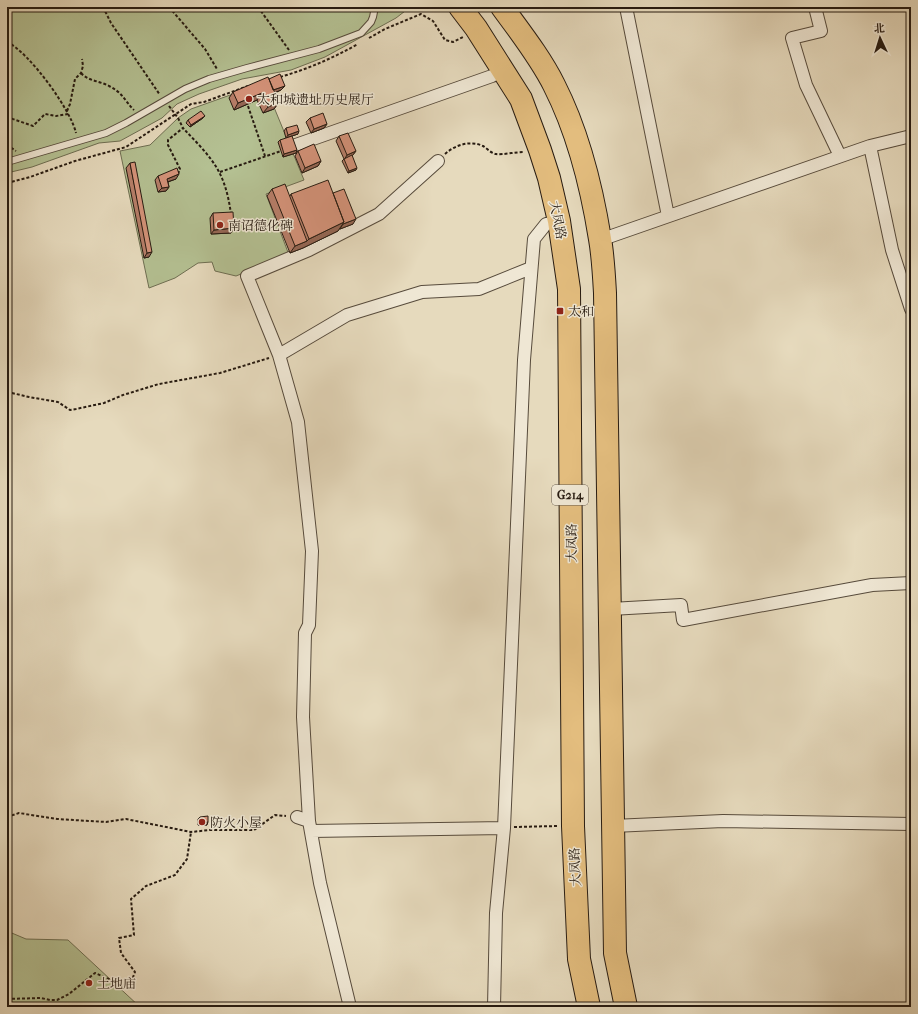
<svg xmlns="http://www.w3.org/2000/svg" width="918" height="1014" font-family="'IM FELL French Canon','Noto Serif SC',serif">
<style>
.green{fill:#b4c092;stroke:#6e6e52}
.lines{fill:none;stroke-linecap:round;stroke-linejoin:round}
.lane-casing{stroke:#574b3c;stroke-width:8}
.street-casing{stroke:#574b3c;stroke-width:14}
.highway-casing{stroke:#271b11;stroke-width:24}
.path{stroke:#271b11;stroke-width:2;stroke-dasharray:3 2;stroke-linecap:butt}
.lane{stroke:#efe7d4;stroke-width:6}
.street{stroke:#efe7d4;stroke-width:12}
.highway{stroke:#e3bd7e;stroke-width:22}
.wall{fill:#b77e69;stroke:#271b11}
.shaded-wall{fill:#956755;stroke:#271b11}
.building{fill:#d5937a;stroke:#271b11}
.poi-dot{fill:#8f2418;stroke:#efe7d4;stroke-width:1.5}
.labels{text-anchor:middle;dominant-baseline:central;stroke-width:3;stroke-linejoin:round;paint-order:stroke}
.shield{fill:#efe7d4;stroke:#63584c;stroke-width:1}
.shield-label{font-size:12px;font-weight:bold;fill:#271b11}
.poi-label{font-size:13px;fill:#271b11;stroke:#efe7d4;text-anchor:start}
.street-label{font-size:13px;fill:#271b11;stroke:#efe7d4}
</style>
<rect width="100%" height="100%" fill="#e6dabd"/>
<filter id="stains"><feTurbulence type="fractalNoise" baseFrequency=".005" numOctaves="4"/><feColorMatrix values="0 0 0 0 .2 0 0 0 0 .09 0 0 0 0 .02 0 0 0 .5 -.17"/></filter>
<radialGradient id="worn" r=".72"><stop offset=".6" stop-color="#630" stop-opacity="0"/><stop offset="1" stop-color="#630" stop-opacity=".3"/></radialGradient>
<path class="green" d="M 7,7 L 409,7 L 409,8 L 396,18 L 325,57 L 291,70 L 242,79 L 199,94 L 177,104 L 162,118 L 120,141 L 99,143 L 32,167 L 7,173 Z
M 264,83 L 304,180 L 266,194 L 289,255 L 236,276 L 215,271 L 212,262 L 198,263 L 175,278 L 149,288 L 120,151 L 150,145 L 178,118 L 191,109 Z
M 7,931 L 26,939 L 68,940 L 140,1007 L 7,1007 Z"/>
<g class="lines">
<g class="lane-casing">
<path id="lane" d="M 7,162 L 106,133 L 126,123 L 185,89 L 209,79 L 247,68 L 319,49 L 361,33 L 371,22 L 373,17 L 375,7"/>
</g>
<g class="street-casing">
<path id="street" d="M 626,7 L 668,216
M 815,7 L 821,31 L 792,38 L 806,85 L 840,156
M 870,146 L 892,250 L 911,309
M 290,147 L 492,76 L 503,69
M 600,240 L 870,146 L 911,136
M 279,355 L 347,315 L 422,292 L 479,289 L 531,268
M 611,609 L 681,605 L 683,620 L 872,585 L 911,583
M 297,817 L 309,821
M 613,826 L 723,821 L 911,824
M 311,831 L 504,828
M 350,1007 L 320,883 L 309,821 L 303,717 L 305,633 L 309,625 L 312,551 L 298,422 L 279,355 L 247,276 L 309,250 L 379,214 L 438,161
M 494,1007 L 496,913 L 504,828 L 524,360 L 534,239 L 546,224 L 559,221"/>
</g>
<g class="highway-casing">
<path id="highway" d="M 460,7 L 476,28 L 521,99 L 540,150 L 549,178 L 559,221 L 569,289 L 573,826 L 579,959 L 589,1007
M 502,7 C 520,32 540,57 554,85 C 577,130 592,189 600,239 C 603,256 604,275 605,293 L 615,953 L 626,1007"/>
</g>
<path class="path" d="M 103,7 L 111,23 L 160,95
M 169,7 L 205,49 L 217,69
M 258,7 L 289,50
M 369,38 L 385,29 L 421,14 L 433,21 L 445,40 L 453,42 L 463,37
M 7,42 C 29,52 71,110 76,133
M 81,73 C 88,81 100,81 109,86 C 123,93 124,100 134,110
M 280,77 C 308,69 333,58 358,44
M 169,106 L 178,118 L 183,128
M 248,106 L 265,156
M 67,111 L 70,104 L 75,79 L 81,73 L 83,66 L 82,59
M 7,117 L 33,126 L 45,114 L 56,116 L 68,114
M 7,145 L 16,151
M 445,154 C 455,145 470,140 483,146 C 487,148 490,153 496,154 C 502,155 516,152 524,152
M 220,172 L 281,151
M 178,174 L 180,169 L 168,145 L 168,140 L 183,128 C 195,141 211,156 219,172 C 226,185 229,200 231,214
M 7,183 L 30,177 L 75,161 L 126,147 L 191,104 L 204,102 L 248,86
M 7,394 L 12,393 L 29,397 L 58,402 L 70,410 L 76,409 L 104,403 L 123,395 L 159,384 L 220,373 L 269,358
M 7,817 L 19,813 L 57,819 L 106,822 L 126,819 L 191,832 L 210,830 L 254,830 L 275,815 L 286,816
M 514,827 L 558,826
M 7,999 L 41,998 L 50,1000 L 57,1000 L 69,994 L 95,973 L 129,988 L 135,972 L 121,953 L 119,938 L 134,935 L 131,899 L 146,886 L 175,875 L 187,859 L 191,832"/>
<use href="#lane" class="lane"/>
<use href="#street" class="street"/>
<use href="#highway" class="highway"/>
</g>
<path class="wall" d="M 269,79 L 285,86 L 281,90 L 275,93 L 279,102 L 274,109 L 263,113 L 257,100 L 234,110 L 229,98 L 233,92 Z
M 205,116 L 203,118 L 190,127 L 186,123 L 188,120 Z
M 310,118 L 327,124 L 324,128 L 311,133 L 306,122 Z
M 286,128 L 298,134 L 286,138 L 284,131 Z
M 339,136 L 356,151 L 352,156 L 356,170 L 348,173 L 342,161 L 344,159 L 336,141 Z
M 280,140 L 297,150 L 296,153 L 283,157 L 278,142 Z
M 298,151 L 321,161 L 318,166 L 302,173 L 295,156 Z
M 130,163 L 149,257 L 144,258 L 126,168 Z
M 158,176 L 176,179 L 168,182 L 169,187 L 166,191 L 158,192 L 155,180 Z
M 272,189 L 290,196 L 291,194 L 333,193 L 353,224 L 340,229 L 340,228 L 338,231 L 303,248 L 290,253 L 267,196 Z
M 213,213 L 234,228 L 231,233 L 211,234 L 210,218 Z
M 200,817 L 207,825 L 198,825 L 198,819 Z"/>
<path class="shaded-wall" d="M 285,86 L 281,90 L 269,95 L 273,90 Z
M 262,93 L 257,100 L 234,110 L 238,103 Z
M 279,102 L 274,109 L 263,113 L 268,107 Z
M 205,116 L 203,118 L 190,127 L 191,125 Z
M 327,124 L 324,128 L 311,133 L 314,129 Z
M 299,131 L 298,134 L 286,138 L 288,135 Z
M 297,150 L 296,153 L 283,157 L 284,154 Z
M 356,151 L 352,156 L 344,160 L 347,155 Z
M 321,161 L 318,166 L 302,173 L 305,168 Z
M 357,168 L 356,170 L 348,173 L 349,171 Z
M 179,174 L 176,179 L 164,183 L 167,179 Z
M 169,187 L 166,191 L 158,192 L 162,188 Z
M 356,219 L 353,224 L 340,229 L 343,224 Z
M 344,222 L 338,231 L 303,248 L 290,253 L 295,246 L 307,241 L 309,239 Z
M 234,228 L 231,233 L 211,234 L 214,230 Z
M 152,252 L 149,257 L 144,258 L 147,253 Z
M 208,822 L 207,825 L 198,825 L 200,823 Z"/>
<path class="building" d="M 280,74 L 285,86 L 273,90 L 269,79 Z
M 268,77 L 279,102 L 268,107 L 262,93 L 238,103 L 233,92 Z
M 201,111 L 205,116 L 191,125 L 188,120 Z
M 323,113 L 327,124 L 314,129 L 310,118 Z
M 297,125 L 299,131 L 288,135 L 286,128 Z
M 348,133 L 356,151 L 347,155 L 339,136 Z
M 292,136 L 297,150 L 284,154 L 280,140 Z
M 314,144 L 321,161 L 305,168 L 298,151 Z
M 352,155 L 357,168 L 349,171 L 344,159 Z
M 135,162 L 152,252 L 147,253 L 130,163 Z
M 177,168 L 179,174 L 167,179 L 169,187 L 162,188 L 158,176 Z
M 328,180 L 344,222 L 309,239 L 291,194 Z
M 285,184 L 307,241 L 295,246 L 272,189 Z
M 344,189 L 356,219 L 343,224 L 343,223 L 344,222 L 333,193 Z
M 233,212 L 234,228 L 214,230 L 213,213 Z
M 208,816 L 208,822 L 200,823 L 200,817 Z"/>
<g class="poi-dot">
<circle cx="249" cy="99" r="4"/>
<circle cx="220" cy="225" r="4"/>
<rect x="556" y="307" width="8" height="8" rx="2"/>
<circle cx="202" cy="822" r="4"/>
<circle cx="89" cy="983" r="4"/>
</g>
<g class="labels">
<rect class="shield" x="552" y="485" width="36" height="20" rx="3"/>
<g class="shield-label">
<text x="570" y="495">G214</text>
</g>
<g class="poi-label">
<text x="257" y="99">太和城遗址历史展厅</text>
<text x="228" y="225">南诏德化碑</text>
<text x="568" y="311">太和</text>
<text x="210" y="822">防火小屋</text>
<text x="97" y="983">土地庙</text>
</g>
<g class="street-label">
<text transform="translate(558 220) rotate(79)">大凤路</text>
<text transform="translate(571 543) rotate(-90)">大凤路</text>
<text transform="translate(575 867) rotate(-93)">大凤路</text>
</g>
</g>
<rect width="918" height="1014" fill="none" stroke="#e6dabd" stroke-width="24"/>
<rect x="8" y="8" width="902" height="998" fill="none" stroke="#271b11" stroke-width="2"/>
<rect x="12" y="12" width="894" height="990" fill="none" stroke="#271b11"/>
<g transform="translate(880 38) rotate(356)" stroke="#efe7d4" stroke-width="3" paint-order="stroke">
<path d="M0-3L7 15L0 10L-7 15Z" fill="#271b11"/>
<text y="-6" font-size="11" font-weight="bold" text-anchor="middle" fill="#271b11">北</text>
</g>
<rect width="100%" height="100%" filter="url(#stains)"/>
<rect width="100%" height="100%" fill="url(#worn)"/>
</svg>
